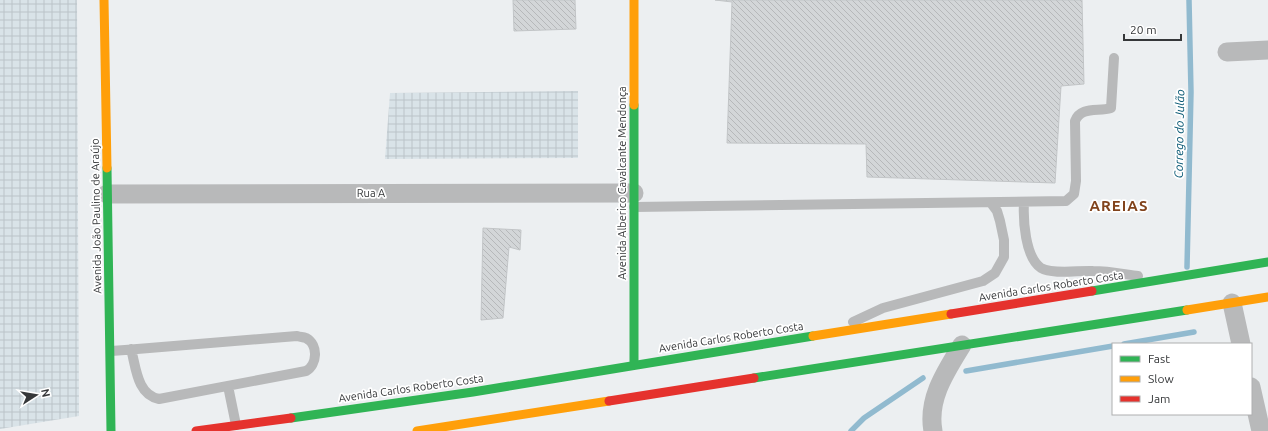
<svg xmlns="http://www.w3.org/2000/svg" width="1268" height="431" font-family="Ubuntu,sans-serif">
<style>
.industrial{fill:url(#industrial-grid)}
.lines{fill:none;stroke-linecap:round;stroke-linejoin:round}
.stream{stroke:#91bacf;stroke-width:5.5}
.building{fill:url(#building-back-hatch);stroke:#c2c5c7}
.lane{stroke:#b8b9ba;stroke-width:10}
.street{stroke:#b8b9ba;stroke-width:19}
.fast{stroke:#30b455;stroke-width:9}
.slow{stroke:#ff9f0a;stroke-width:9}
.jam{stroke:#e5322d;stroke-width:9}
.labels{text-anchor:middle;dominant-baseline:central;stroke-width:3.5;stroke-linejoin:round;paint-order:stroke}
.street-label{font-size:11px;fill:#353739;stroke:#fff}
.water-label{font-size:12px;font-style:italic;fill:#075773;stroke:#fff}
.district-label{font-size:15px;font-weight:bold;letter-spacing:1px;fill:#81431c;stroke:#fff}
</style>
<defs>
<pattern id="industrial-grid" width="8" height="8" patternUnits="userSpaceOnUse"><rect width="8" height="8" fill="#d9e3e8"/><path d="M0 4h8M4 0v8" fill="none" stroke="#bbc3c8"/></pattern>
<pattern id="building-back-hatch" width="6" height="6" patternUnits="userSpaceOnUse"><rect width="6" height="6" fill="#d3d6d8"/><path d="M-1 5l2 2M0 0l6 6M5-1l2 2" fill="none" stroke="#b6b8ba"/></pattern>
</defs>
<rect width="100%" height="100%" fill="#eceff1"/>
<path class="industrial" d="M 0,0 L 77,0 L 79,416 L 0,429 Z
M 578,91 L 578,158 L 385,159 L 390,93 Z"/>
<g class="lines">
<path class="stream" d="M 1187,267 L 1191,92 L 1189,0
M 1124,344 L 1194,332
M 966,371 L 1113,346
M 851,431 L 864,418 L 923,378"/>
</g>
<path class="building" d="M 513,0 L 575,0 L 576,29 L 514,31 Z
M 715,0 L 1082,0 L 1084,84 L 1061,86 L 1055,183 L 867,177 L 866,144 L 727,143 L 732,2 Z
M 483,228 L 521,230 L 520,250 L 509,247 L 503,318 L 481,320 Z"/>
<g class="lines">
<path class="lane" d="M 1024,202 C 1023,220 1025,257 1041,268 C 1053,275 1080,270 1093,271 C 1108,271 1123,274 1138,276
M 634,207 L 1066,201 L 1074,194 L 1076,181 L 1075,121 C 1081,106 1098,112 1111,108 L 1114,58
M 853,322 L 883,308 L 983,281 L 995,273 L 1004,257 L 1004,240 L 1000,221 L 997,211 L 991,203
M 111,351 L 125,350 L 297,336 C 300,337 303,337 306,338 C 319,345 317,365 306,371 L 159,399 C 137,395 136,367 131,349
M 228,386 L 236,425"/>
<path class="street" d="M 1227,52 L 1268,50
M 107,194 L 634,193
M 1232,303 L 1241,344
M 1251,387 L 1261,431
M 933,431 C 927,399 946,371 962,345"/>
<path class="fast" d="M 634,105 L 634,365
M 107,168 L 111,431
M 1092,291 L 1268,262
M 754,378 L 1187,310
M 291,418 L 473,392 L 813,336"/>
<path class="slow" d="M 104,0 L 107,168
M 634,0 L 634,105
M 1187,310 L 1268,297
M 813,336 L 951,314
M 417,431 L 609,401"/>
<path class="jam" d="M 951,314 L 1092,291
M 609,401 L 754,378
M 196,431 L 291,418"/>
</g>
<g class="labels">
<g class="street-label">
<text transform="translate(622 183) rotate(-90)">Avenida Alberico Cavalcante Mendonça</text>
<text x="371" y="193">Rua A</text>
<text transform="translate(96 216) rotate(-91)">Avenida João Paulino de Araújo</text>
<text transform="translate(1051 286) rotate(-9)">Avenida Carlos Roberto Costa</text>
<text transform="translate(731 337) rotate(-9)">Avenida Carlos Roberto Costa</text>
<text transform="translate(411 388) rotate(-8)">Avenida Carlos Roberto Costa</text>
</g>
<g class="water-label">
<text transform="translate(1179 134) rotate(-89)">Corrego do Julão</text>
</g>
<g class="district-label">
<text x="1119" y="205">AREIAS</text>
</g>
</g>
<rect x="1112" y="343" width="140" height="72" fill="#ffffff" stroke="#aeafb0"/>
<rect x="1120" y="356" width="20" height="6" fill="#30b455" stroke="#aeafb0"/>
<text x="1148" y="363" font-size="12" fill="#353739">Fast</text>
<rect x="1120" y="376" width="20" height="6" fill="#ff9f0a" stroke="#aeafb0"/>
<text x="1148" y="383" font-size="12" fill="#353739">Slow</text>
<rect x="1120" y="396" width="20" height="6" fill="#e5322d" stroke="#aeafb0"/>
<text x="1148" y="403" font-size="12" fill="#353739">Jam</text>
<g transform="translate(36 395) rotate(78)" stroke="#ffffff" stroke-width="3" paint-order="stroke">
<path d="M0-3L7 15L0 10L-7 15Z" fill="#353739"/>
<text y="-6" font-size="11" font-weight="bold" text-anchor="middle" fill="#353739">N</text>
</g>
<path d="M1124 34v6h57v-6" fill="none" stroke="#353739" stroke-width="2"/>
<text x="1130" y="34" font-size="12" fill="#353739" stroke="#ffffff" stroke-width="3" paint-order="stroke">20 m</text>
</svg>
